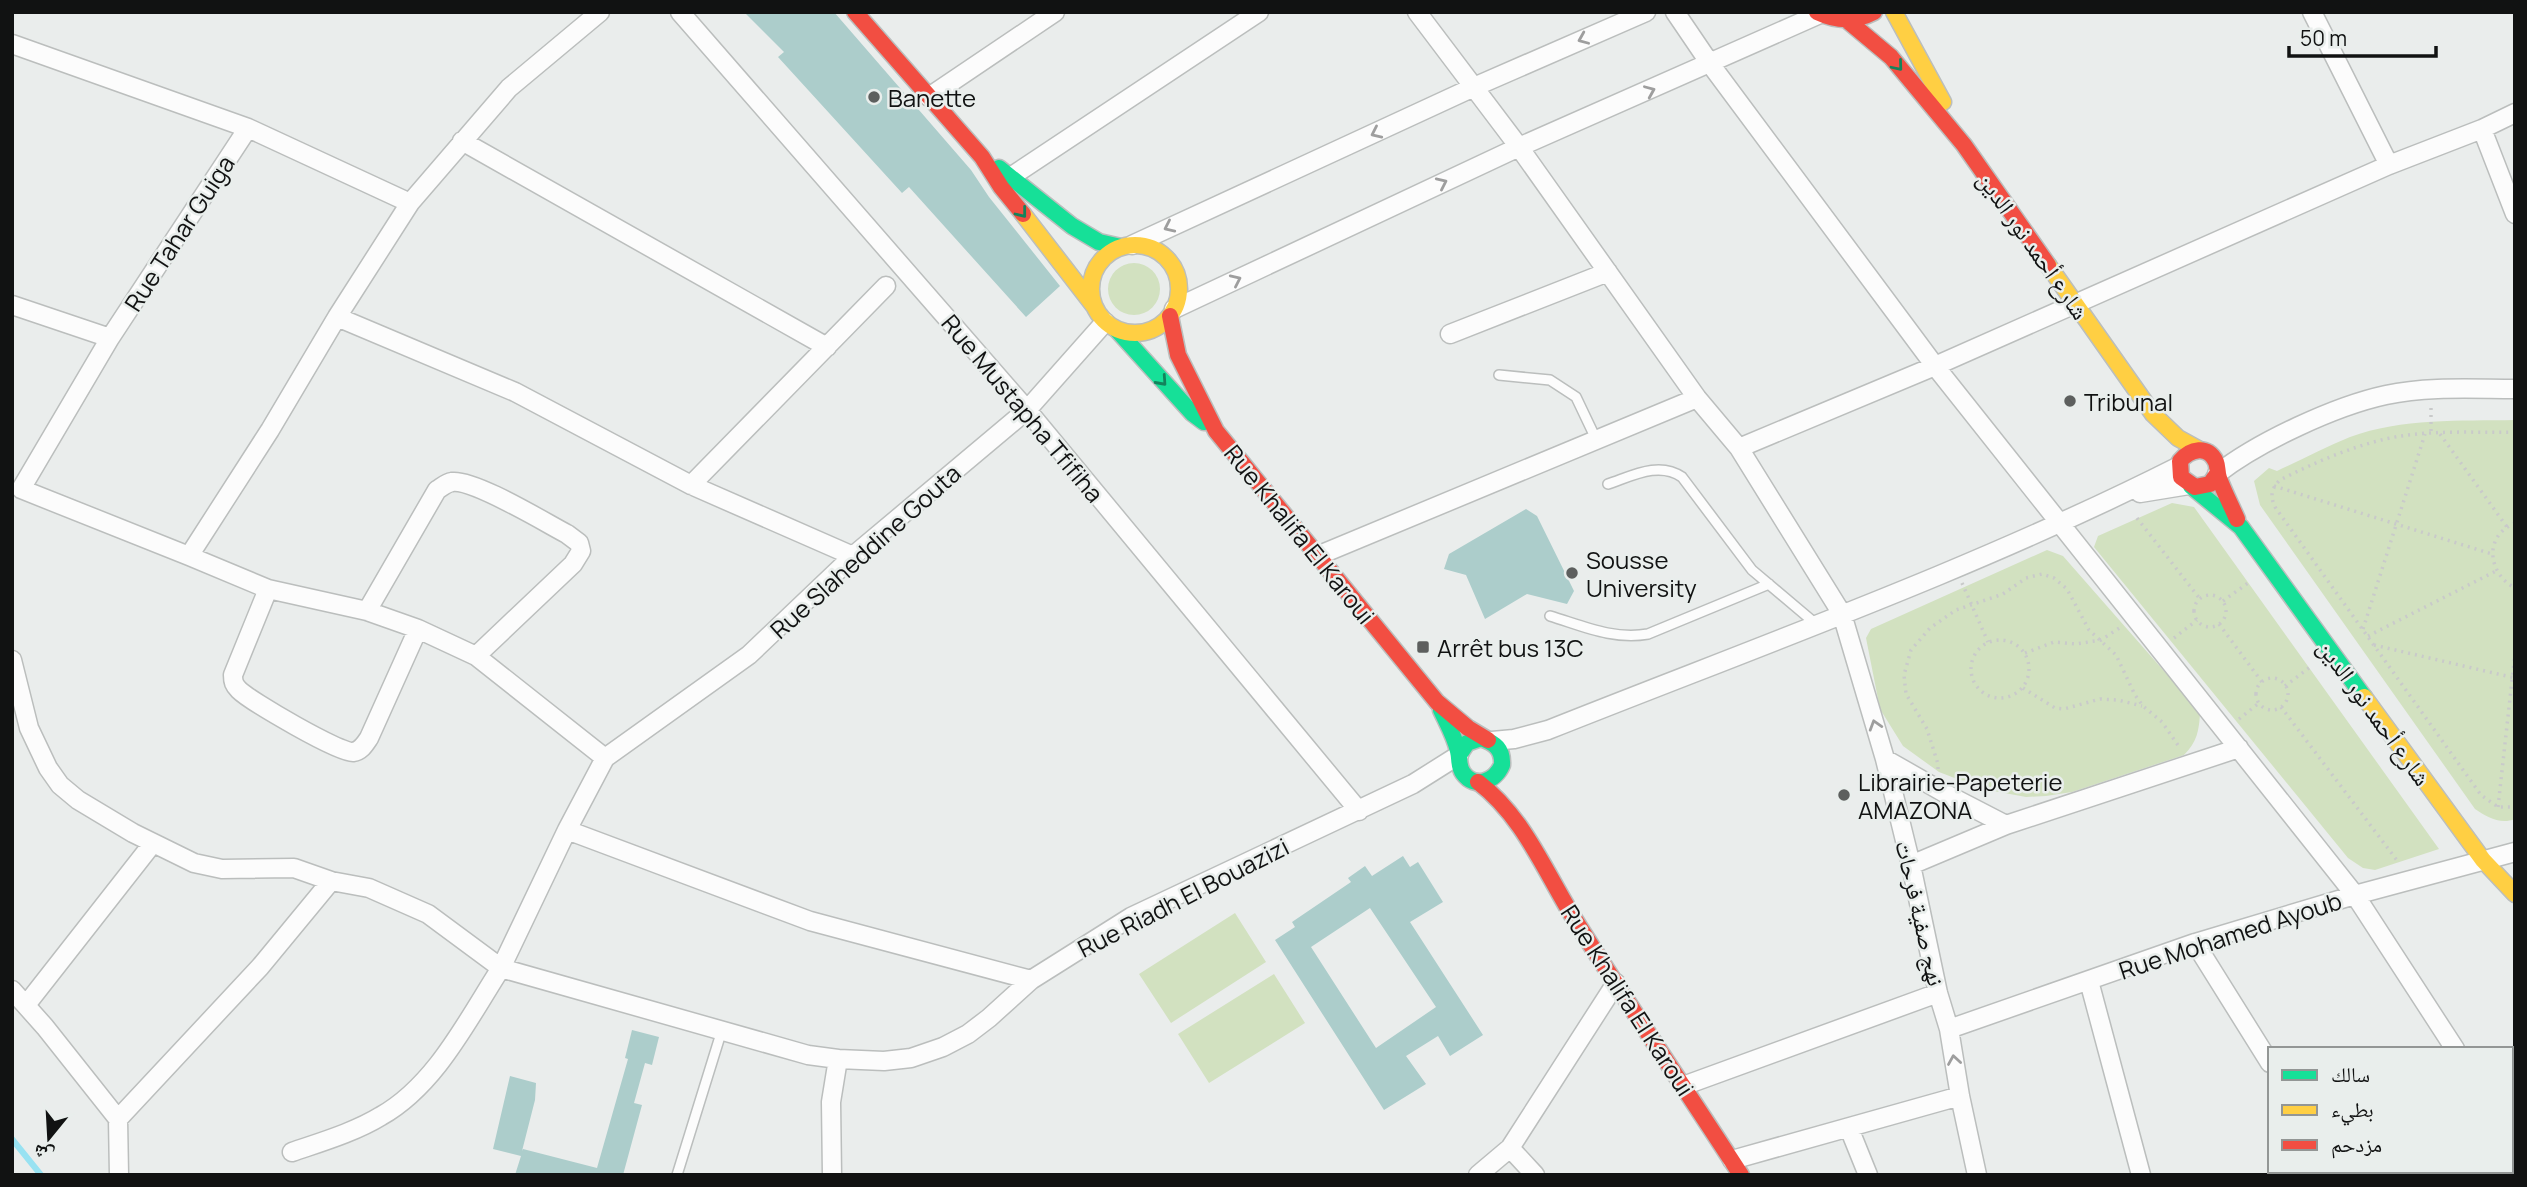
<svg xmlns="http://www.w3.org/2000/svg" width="2527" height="1187" font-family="Manrope,'Noto Naskh Arabic',sans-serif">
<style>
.green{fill:#d2e1c0}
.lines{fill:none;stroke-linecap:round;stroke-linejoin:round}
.stream{stroke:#98e2f2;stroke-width:6}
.building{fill:#accdcb;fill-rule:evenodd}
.lane-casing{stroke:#bbbebd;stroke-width:12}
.street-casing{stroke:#bbbebd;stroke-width:21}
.fast-casing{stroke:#bbbebd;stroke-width:19}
.slow-casing{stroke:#bbbebd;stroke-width:19}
.jam-casing{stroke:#bbbebd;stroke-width:19}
.path{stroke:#c9caca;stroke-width:3.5;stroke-dasharray:2 5;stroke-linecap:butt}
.lane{stroke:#fcfcfc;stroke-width:9}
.street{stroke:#fcfcfc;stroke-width:18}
.fast{stroke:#16e098;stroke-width:16}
.slow{stroke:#ffcf43;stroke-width:16}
.jam{stroke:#f24e42;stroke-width:16}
.oneway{stroke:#9e9e9e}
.oneway2{stroke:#14835c}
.poi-dot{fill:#5d5f5e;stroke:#e9eeec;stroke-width:2.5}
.labels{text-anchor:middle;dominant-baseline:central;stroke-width:5;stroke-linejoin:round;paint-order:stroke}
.poi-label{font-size:24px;fill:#111212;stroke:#e9eeec;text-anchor:start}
.street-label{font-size:24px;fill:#111212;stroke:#e9eeec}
</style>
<rect width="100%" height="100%" fill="#eaedec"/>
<path class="green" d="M1108 289a26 26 0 1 1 52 0a26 26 0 1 1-52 0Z
M 2515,420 L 2515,819 C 2500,825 2487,817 2475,809 L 2260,505 L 2254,481 L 2269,468 L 2277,471 C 2301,460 2325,447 2350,437 C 2402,418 2460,421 2515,420 Z
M 2172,503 L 2194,507 L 2439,849 L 2375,870 L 2363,868 L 2348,858 L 2094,547 L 2098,536 Z
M 2047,550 L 2063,556 L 2192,703 L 2200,713 C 2199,731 2197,742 2184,755 L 2072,792 L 2046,796 L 2026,797 L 1983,789 L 1939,772 L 1903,746 L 1880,709 L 1866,638 L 1871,629 Z
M 1235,913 L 1266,962 L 1171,1023 L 1139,974 Z
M 1274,974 L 1305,1023 L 1209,1083 L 1178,1034 Z"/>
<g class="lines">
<path class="stream" d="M 12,1139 L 41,1175"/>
</g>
<path class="building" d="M 744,12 L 834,12 L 971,170 L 989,197 L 1060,286 L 1026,317 L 909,187 L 902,193 L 778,57 L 784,52 Z
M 1526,509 L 1537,516 L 1574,591 L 1567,604 L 1527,594 L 1485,619 L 1466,575 L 1444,569 L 1449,554 Z
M 1403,856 L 1410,867 L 1418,862 L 1443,902 L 1410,922 L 1483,1035 L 1450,1056 L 1438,1036 L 1406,1056 L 1426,1084 L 1384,1110 L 1275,940 L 1295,927 L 1292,922 L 1351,882 L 1348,878 L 1365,866 L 1372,876 ZM 1370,908 L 1436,1007 L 1376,1048 L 1311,947 Z
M 632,1030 L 659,1037 L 652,1065 L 645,1063 L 634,1103 L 642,1105 L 623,1175 L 515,1175 L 521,1156 L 493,1149 L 510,1076 L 536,1083 L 535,1100 L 522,1151 L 523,1149 L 597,1168 L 628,1059 L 625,1058 Z"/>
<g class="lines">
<g class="lane-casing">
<path id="lane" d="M 1499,375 L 1550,380 L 1576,397 L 1596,439
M 1608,484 C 1632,476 1659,461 1682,477 L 1752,570 L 1816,624
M 1550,616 C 1583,626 1613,640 1648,634 L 1769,584
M 677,1175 L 722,1030"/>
</g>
<g class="street-casing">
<path id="street" d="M 680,12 L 1027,410 L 1359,811
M 1417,12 L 1519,147 L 1697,398 L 1739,448 L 1935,366 L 2389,165 L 2482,129 L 2515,113
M 1675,12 L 1711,65 L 1935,366 L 2355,895 L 2455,1049
M 2312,12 L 2389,165
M 12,44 L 248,128 L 410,203
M 929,97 L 1055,12
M 2482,129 L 2515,214
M 462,141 L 827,347
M 1012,176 L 1259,12
M 1132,245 L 1474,87 L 1646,12
M 12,305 L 110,338 L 21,489 L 189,556 L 268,589 L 367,611 L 418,629 L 476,656 L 605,758 L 567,830 L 501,968 L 808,1055 L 838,1059
M 1174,309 L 1519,147 L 1820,14
M 337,317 L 515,392 L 691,485 L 853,556
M 1450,334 L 1608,272
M 110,338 L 248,128
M 1739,448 L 1842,614 L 1885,759 L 1911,865 L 1938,993 L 1949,1029 L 1960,1096 L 1977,1175
M 2217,474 C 2258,442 2335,406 2386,395 C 2428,386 2473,389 2515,389
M 691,485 L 886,286
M 2140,493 L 2189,485
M 189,556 L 270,430 L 337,317 L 410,203 L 509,88 L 600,12
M 1317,556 L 1697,398
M 268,589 L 233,675 C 233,682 234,685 239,690 C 250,701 341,754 353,752 C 361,751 365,744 369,738 L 418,629
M 367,611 L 437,490 C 442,487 446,483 452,482 C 474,479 544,522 567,534 L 579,543 L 581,551 L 573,564 L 476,656
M 12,660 L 29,728 L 48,768 L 60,785 L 78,800 L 133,833 L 194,863 L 222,869 L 294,868 L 331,881 L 369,888 L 428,914 L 501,968 C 468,1019 436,1085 381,1116 C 355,1132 321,1142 292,1152
M 1492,741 L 1514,739 L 1548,730 C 1759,646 1975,569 2179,466
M 605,758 L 749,655 L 853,556 L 1027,410 L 1105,322
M 1885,759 L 1948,795 L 2006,825
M 567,830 L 810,921 L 1031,980
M 1911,865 L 2006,825 L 2239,748
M 2195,943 L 2270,1063
M 2089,981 L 2141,1175
M 12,990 L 45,1027 L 118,1119 L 119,1175
M 26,1005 L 153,843
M 1949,1029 L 2195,943 L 2355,895 L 2515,852
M 1683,1086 L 1938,993
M 118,1119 L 260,967 L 331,881
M 1849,1128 L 1868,1175
M 2511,1135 L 2515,1140
M 1510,1148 L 1535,1175
M 1732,1160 L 1960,1096
M 2337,1171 L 2339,1175
M 832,1175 L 831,1102 L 838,1059 L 884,1061 L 911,1058 L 943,1047 L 968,1034 L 989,1018 L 1031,980 L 1131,917 L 1413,784 L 1459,755
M 1478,1175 L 1510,1148 L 1616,983"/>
</g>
<g class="fast-casing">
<path id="fast" d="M 999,168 L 1072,226 L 1099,242 L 1121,247
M 1117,330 L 1192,413 L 1204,422
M 2191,486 L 2241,527 L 2364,697
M 1441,710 C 1447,723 1455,737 1458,751 C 1460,759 1458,766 1463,773 C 1475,790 1495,781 1502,765 C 1503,749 1495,743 1481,738 L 1467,743 L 1459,755"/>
</g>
<g class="slow-casing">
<path id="slow" d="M 1894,12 L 1943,102
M 1023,214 L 1094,306
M1091 289a44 44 0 1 1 88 0a44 44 0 1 1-88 0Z
M 2048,265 L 2153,414 L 2178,438 L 2198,449
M 2364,697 L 2483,860 L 2515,894"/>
</g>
<g class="jam-casing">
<path id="jam" d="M 855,12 L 982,157 L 1001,187 L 1023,214
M 1817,12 C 1836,21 1855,22 1874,12
M 1848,21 L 1891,57 L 1964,145 L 2048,265
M 1170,316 L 1178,355 L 1216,431 L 1437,702 L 1468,728 L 1488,740
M 2217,474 L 2210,484 L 2195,487 L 2181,477 L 2180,461 C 2190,449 2208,444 2216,462 C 2218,467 2217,472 2219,478 C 2224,492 2231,505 2237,519
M 1478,782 C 1524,817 1545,872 1575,920 C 1629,1006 1686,1090 1741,1175"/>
</g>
<path class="path" d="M 2431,408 L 2431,434
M 2515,432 C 2478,433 2438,430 2401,436 C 2362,442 2315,462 2280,480 C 2271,489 2270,496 2275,507 L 2481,795 L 2498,807 L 2515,807
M 2440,434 L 2507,527
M 2274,486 L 2492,554
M 2137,518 L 2200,599
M 2515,523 C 2483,536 2488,574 2515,588
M 1962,583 L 1988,642
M2194 611a16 16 0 1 1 32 0a16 16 0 1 1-32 0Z
M 2223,601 L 2248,583
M 2219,624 L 2262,682
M 2363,629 L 2425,434
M 2368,636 L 2496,571
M 2174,638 L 2197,620
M1971 669a29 29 0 1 1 58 0a29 29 0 1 1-58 0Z
M 2374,645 L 2515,678
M 2025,653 L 2054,642 L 2076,644 L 2101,640 L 2121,627
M2256 694a16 16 0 1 1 32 0a16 16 0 1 1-32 0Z
M 2285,686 L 2309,668
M 2023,688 L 2055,708 L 2064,709 L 2100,699 L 2118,700 L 2142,706
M 2281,707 L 2399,863
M 2239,719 L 2259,703
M 1938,769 L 1938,764 L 1927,729 L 1906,694 L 1904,675 L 1911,650 L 1930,628 L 1956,610 L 2003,594 L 2026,578 L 2042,574 L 2054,578 L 2067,589 L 2089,630 L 2116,655 L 2135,695 L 2143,706 L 2162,722 L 2180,748
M 2498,807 L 2515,653"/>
<use href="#lane" class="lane"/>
<use href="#street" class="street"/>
<use href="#fast" class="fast"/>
<use href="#slow" class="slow"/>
<use href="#jam" class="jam"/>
</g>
<defs><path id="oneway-chevron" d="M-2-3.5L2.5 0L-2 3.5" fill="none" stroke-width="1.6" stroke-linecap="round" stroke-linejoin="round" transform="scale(1.75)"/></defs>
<g class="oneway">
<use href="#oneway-chevron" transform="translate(1583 39) rotate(157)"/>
<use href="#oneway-chevron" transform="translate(1650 91) rotate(-23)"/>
<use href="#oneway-chevron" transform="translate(1376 133) rotate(155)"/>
<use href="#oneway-chevron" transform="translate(1442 183) rotate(-25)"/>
<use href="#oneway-chevron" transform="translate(1169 227) rotate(155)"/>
<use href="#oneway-chevron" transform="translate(1236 280) rotate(-25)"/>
<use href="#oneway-chevron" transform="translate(1875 725) rotate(-107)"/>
<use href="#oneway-chevron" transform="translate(1954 1060) rotate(-99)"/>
</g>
<g class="oneway2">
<use href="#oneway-chevron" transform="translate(1898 66) rotate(50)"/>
<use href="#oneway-chevron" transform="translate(1022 213) rotate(52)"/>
<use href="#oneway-chevron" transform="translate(1162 381) rotate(48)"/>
</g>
<g class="poi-dot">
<circle cx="874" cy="97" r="7"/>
<circle cx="2070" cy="401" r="7"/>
<circle cx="1572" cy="573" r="7"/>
<rect x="1416" y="640" width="14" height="14" rx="3.5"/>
<circle cx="1844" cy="795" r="7"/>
</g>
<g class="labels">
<g class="poi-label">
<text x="888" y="97">Banette</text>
<text x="2084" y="401">Tribunal</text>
<text x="1586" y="559">Sousse<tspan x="1586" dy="28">University</tspan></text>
<text x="1437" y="647">Arrêt bus 13C</text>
<text x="1858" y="781">Librairie-Papeterie<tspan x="1858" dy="28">AMAZONA</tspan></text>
</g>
<g class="street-label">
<text transform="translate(179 233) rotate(-57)">Rue Tahar Guiga</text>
<text transform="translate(2034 245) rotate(55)">شارع أحمد نور الدين</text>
<text transform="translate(1023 408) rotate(50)">Rue Mustapha Tfifiha</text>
<text transform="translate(1300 534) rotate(51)">Rue Khalifa El Karoui</text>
<text transform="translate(865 551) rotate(-42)">Rue Slaheddine Gouta</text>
<text transform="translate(2375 712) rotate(54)">شارع أحمد نور الدين</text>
<text transform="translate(1183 897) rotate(-27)">Rue Riadh El Bouazizi</text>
<text transform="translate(1921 913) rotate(77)">نهج صفية فرحات</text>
<text transform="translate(2230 935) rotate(-18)">Rue Mohamed Ayoub</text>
<text transform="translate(1628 1000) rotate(57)">Rue Khalifa El Karoui</text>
</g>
</g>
<rect width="2527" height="1187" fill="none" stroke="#111212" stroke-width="28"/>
<rect x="2268" y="1047" width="245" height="126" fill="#e9eeec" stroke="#939695" stroke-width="2"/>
<rect x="2282" y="1070" width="35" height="10" fill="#16e098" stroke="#939695" stroke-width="2"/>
<text x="2331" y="1082" font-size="21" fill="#111212">سالك</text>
<rect x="2282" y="1105" width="35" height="10" fill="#ffcf43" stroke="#939695" stroke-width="2"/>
<text x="2331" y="1117" font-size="21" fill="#111212">بطيء</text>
<rect x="2282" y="1140" width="35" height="10" fill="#f24e42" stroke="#939695" stroke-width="2"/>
<text x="2331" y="1152" font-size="21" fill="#111212">مزدحم</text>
<g transform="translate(49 1138) rotate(198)" stroke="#e9eeec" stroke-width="5" paint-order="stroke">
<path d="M0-5L12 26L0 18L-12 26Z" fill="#111212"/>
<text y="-10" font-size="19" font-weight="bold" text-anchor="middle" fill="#111212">ش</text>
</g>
<path d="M2289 46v10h147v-10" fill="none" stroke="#111212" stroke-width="3.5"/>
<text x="2300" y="46" font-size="21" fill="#111212" stroke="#e9eeec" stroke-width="5" paint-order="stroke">50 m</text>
</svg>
